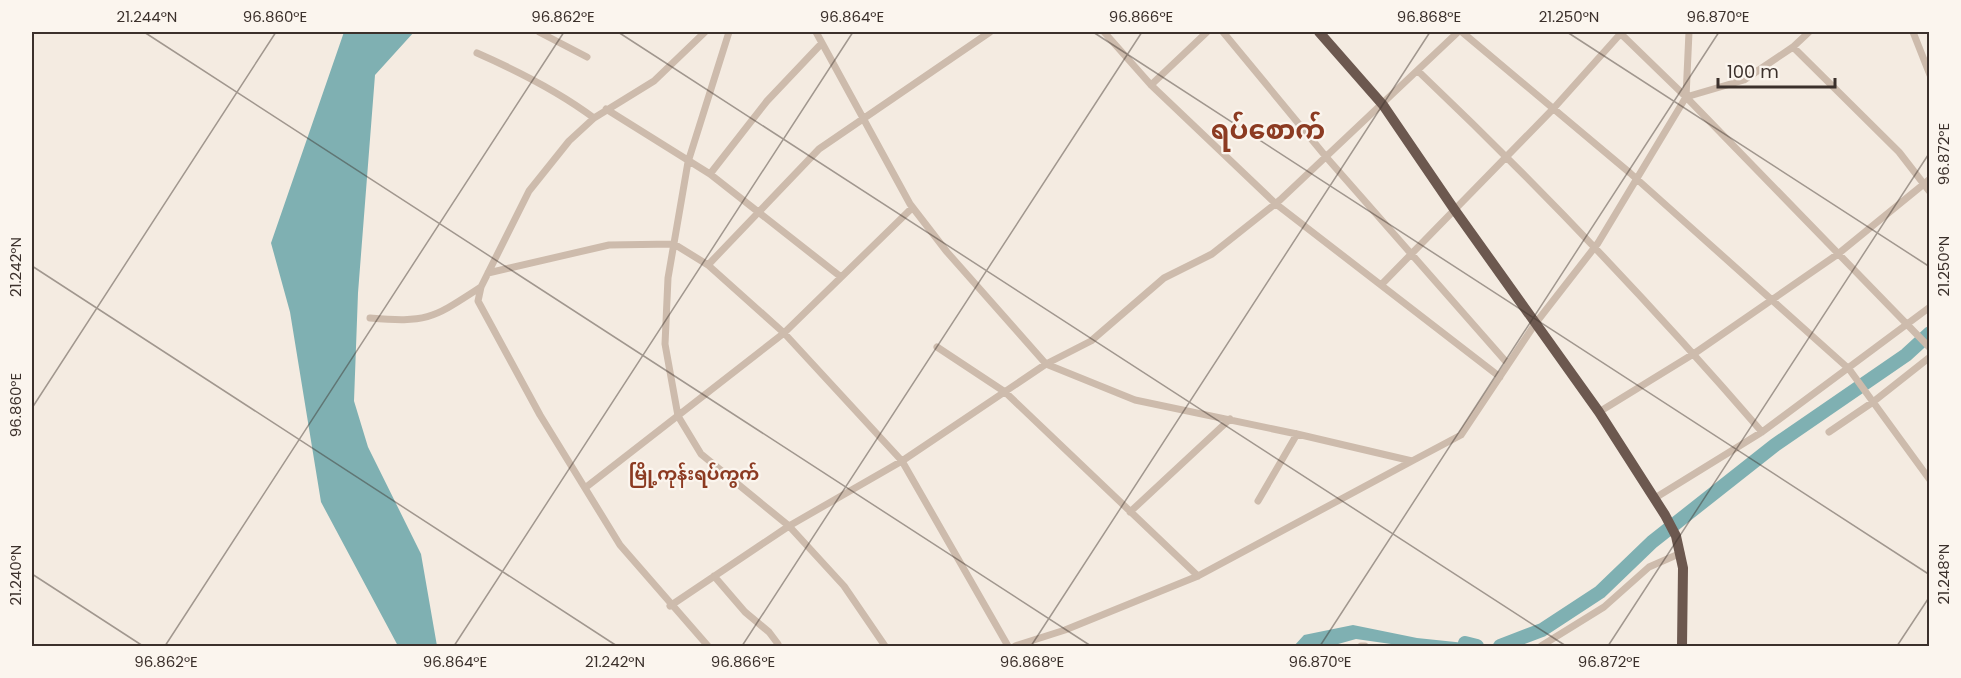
<svg xmlns="http://www.w3.org/2000/svg" width="1961" height="678" font-family="Poppins,'Noto Sans Myanmar',sans-serif">
<style>
.water{fill:#7fb0b2}
.lines{fill:none;stroke-linecap:round;stroke-linejoin:round}
.river{stroke:#7fb0b2;stroke-width:14}
.minor{stroke:#cdbbac;stroke-width:7}
.trunk{stroke:#6c584f;stroke-width:10}
.ticks{fill:none;stroke:#3b302b;stroke-width:1.5;stroke-opacity:0.45}
.labels{text-anchor:middle;dominant-baseline:central;stroke-width:4.5;stroke-linejoin:round;paint-order:stroke}
.quarter-label{font-size:18px;font-weight:bold;fill:#8c3b22;stroke:#fbf5ee}
.town-label{font-size:27px;font-weight:bold;fill:#8c3b22;stroke:#fbf5ee}
.neatline{fill:none;stroke:#3b302b;stroke-width:2}
.ticks-label{font-size:15px;text-anchor:middle;fill:#3b302b}
</style>
<rect width="100%" height="100%" fill="#f4ebe1"/>
<path class="water" d="M 344,32 L 414,32 L 375,75 L 358,293 L 354,401 L 368,447 L 421,554 L 437,646 L 398,646 L 321,502 L 290,312 L 271,243 Z
M 1353,625 L 1417,638 L 1465,643 L 1453,646 L 1405,646 L 1356,639 L 1331,646 L 1294,646 L 1304,635 Z"/>
<g class="lines">
<path class="river" d="M 1465,643 L 1477,646
M 1500,646 L 1542,630 L 1600,592 L 1652,542 L 1775,445 L 1906,355 L 1930,333"/>
<path class="minor" d="M 539,32 L 587,57
M 705,32 L 654,81 L 594,118 L 569,141 L 529,191 L 481,287 L 478,301 L 540,415 L 620,545 L 708,646
M 729,32 L 688,162 L 668,278 L 665,344 L 678,416 L 701,454 L 789,526 L 844,586 L 885,646
M 816,32 L 910,204 L 947,252 L 1046,364 L 1135,400 L 1297,434 L 1412,461 L 1461,435 L 1535,324 L 1598,243 L 1686,97 L 1689,32
M 1104,32 L 1151,85 L 1276,204 L 1500,377
M 1223,32 L 1327,158 L 1508,364
M 1462,32 L 1630,173 L 1849,369 L 1930,480
M 1619,32 L 1686,97 L 1930,348
M 1913,32 L 1930,75
M 1793,47 L 1899,152 L 1930,192
M 477,53 C 518,71 558,91 594,118
M 1418,71 C 1539,186 1653,306 1762,432
M 1151,85 L 1207,32
M 1686,97 L 1744,80 L 1793,47 L 1809,32
M 606,109 L 710,174 L 841,277
M 710,174 L 767,101 L 822,43
M 708,265 L 819,149 L 990,32
M 488,273 L 609,245 L 674,244 L 708,265 L 784,333 L 902,461 L 1008,646
M 1381,285 L 1553,109 L 1622,32
M 370,318 C 429,323 433,318 481,287
M 937,347 L 1005,392 L 1198,576
M 1599,412 L 1695,353 L 1838,254 L 1930,179
M 1829,432 L 1873,402 L 1930,357
M 585,488 L 784,333 L 912,208
M 1655,498 L 1762,432 L 1930,307
M 1258,501 L 1297,434
M 1130,512 L 1230,419
M 714,576 L 745,612 L 769,632 L 778,644
M 670,606 L 789,526 L 902,461 L 1046,364 L 1091,341 L 1164,278 L 1212,254 L 1280,200 L 1458,32
M 1015,646 L 1065,630 L 1198,576 L 1412,461
M 1361,646 L 1365,646
M 1541,646 L 1604,607 L 1649,567 L 1681,553"/>
<path class="trunk" d="M 1319,32 L 1383,105 L 1454,209 L 1599,412 L 1665,515 L 1676,536 L 1683,568 L 1682,646"/>
</g>
<path class="ticks" d="M 144,32 L 1091,646M 618,32 L 1566,646M 1093,32 L 1930,575M 1567,32 L 1930,267M 32,266 L 617,646M 32,408 L 276,32M 32,574 L 143,646M 165,646 L 564,32M 454,646 L 853,32M 742,646 L 1142,32M 1031,646 L 1430,32M 1320,646 L 1719,32M 1608,646 L 1930,152M 1897,646 L 1930,596"/>
<g class="labels">
<g class="quarter-label">
<text x="694" y="473">မြို့ကုန်းရပ်ကွက်</text>
</g>
<g class="town-label">
<text x="1268" y="129">ရပ်စောက်</text>
</g>
</g>
<rect width="1961" height="678" fill="none" stroke="#fbf5ee" stroke-width="66"/>
<path d="M1718 78v9h117v-9" fill="none" stroke="#3b302b" stroke-width="3"/>
<text x="1727" y="78" font-size="18" fill="#3b302b" stroke="#fbf5ee" stroke-width="4.5" paint-order="stroke">100 m</text>
<rect x="33" y="33" width="1895" height="612" class="neatline"/>
<g class="ticks-label">
<text x="147" y="22">21.244°N</text>
<text x="275" y="22">96.860°E</text>
<text x="563" y="22">96.862°E</text>
<text x="852" y="22">96.864°E</text>
<text x="1141" y="22">96.866°E</text>
<text x="1429" y="22">96.868°E</text>
<text x="1569" y="22">21.250°N</text>
<text x="1718" y="22">96.870°E</text>
<text transform="translate(1944 154) rotate(-90)" y="5">96.872°E</text>
<text transform="translate(1944 266) rotate(-90)" y="5">21.250°N</text>
<text transform="translate(16 267) rotate(-90)" y="5">21.242°N</text>
<text transform="translate(16 405) rotate(-90)" y="5">96.860°E</text>
<text transform="translate(1944 574) rotate(-90)" y="5">21.248°N</text>
<text transform="translate(16 575) rotate(-90)" y="5">21.240°N</text>
<text x="166" y="667">96.862°E</text>
<text x="455" y="667">96.864°E</text>
<text x="615" y="667">21.242°N</text>
<text x="743" y="667">96.866°E</text>
<text x="1032" y="667">96.868°E</text>
<text x="1320" y="667">96.870°E</text>
<text x="1609" y="667">96.872°E</text>
</g>
</svg>
